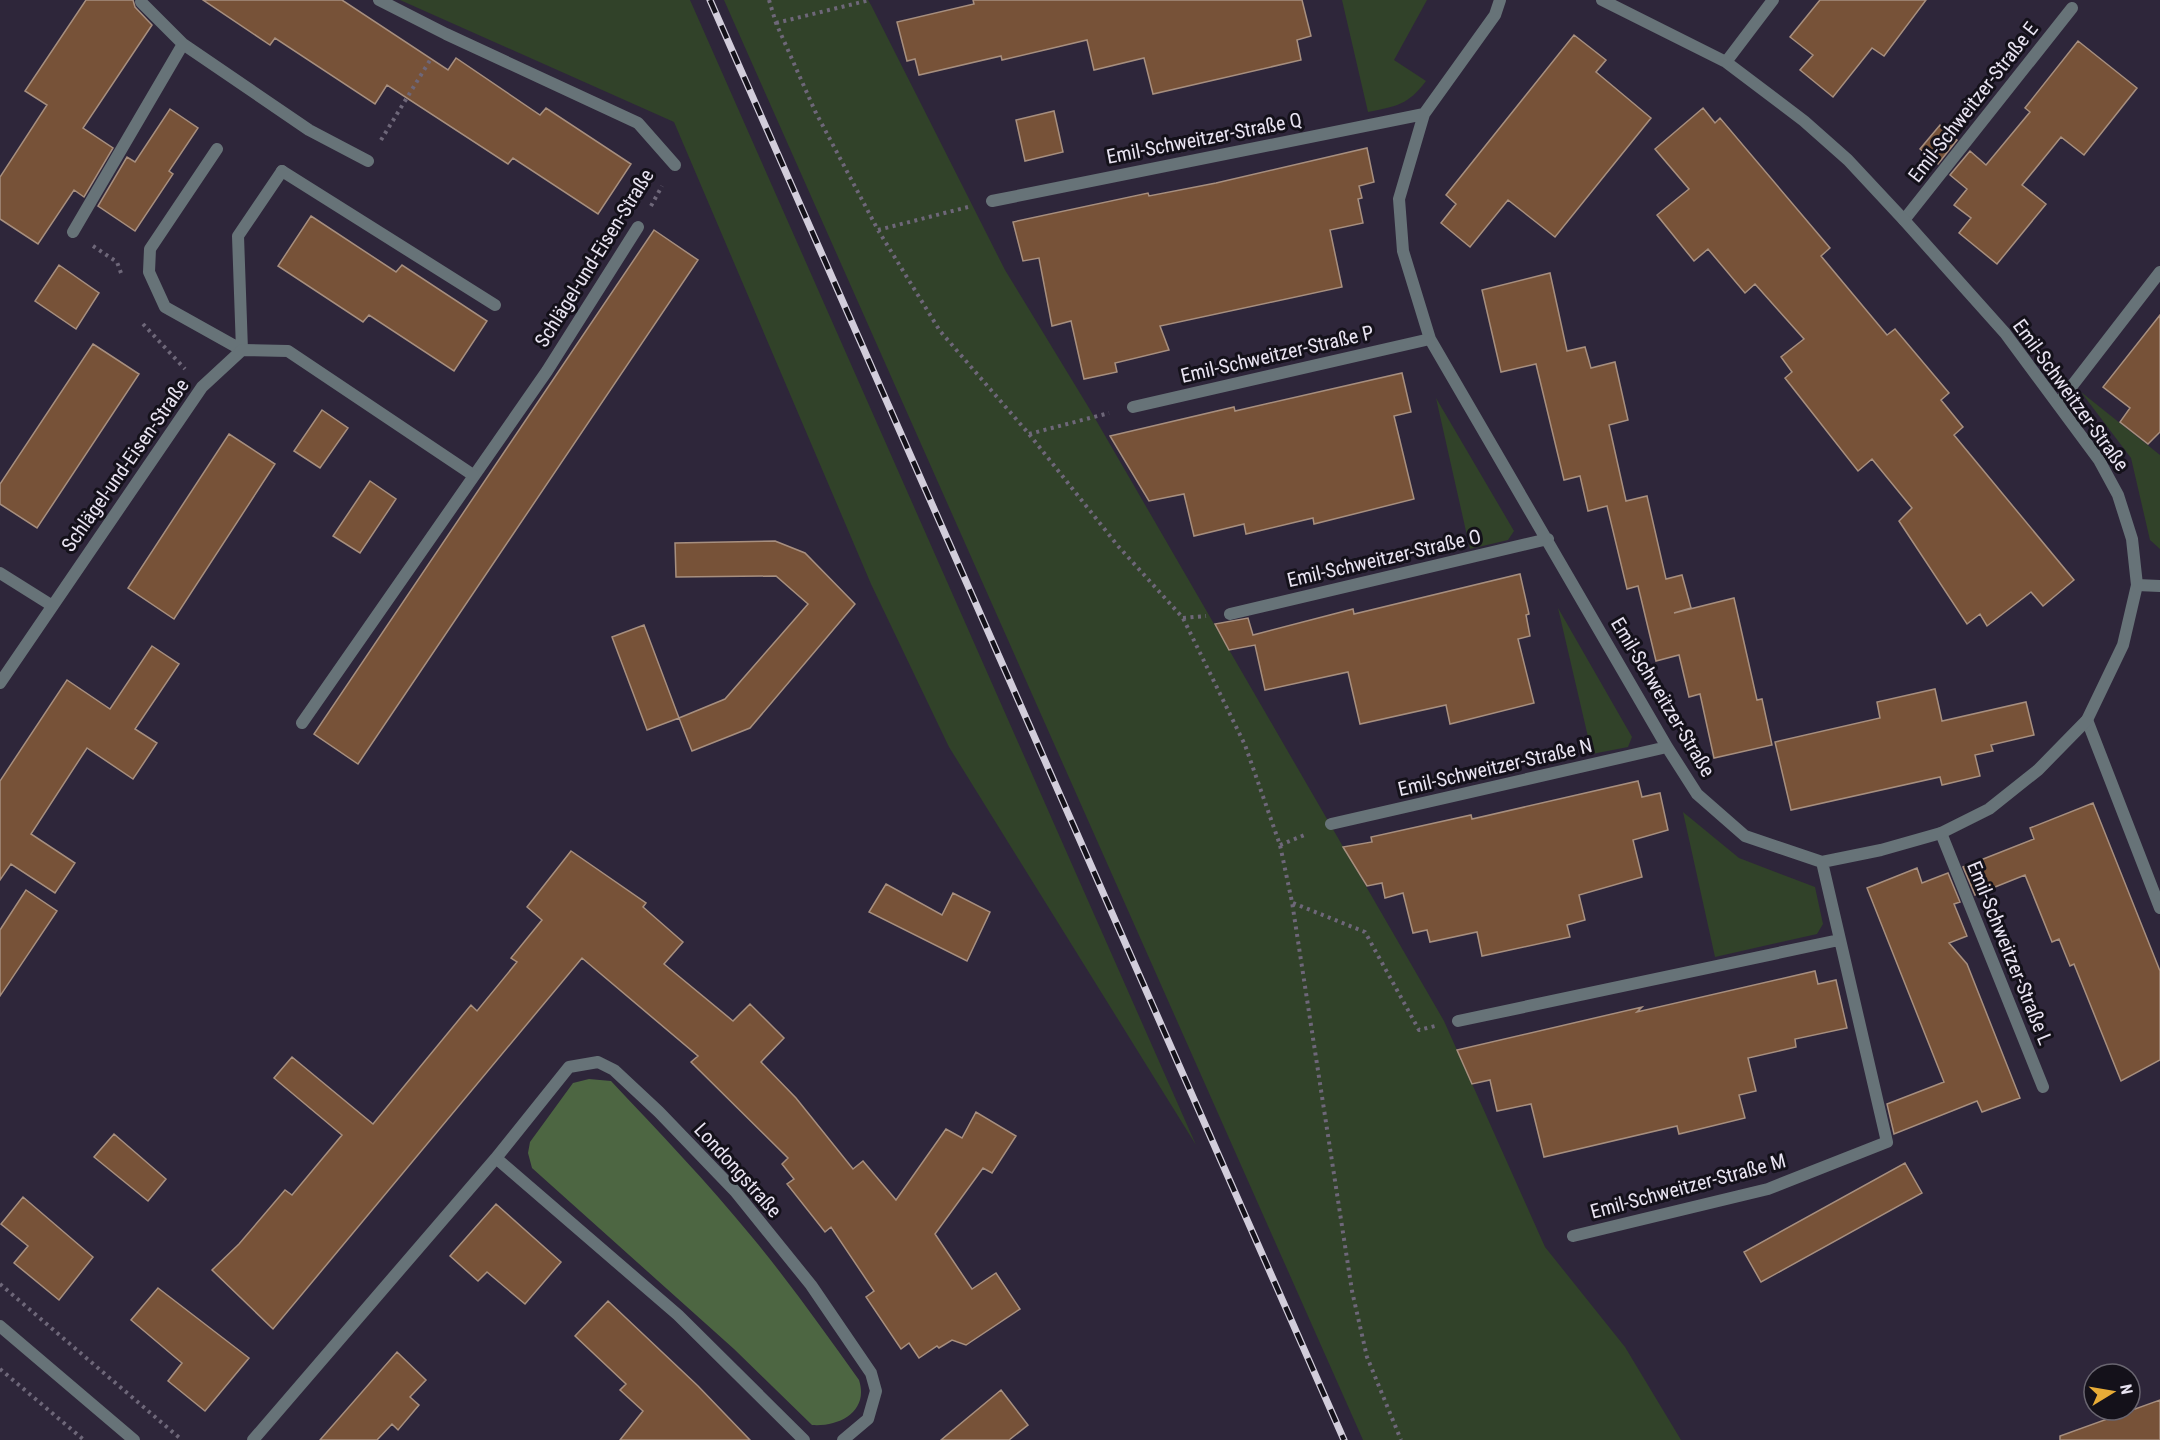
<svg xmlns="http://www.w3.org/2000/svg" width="2160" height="1440" font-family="'Roboto Condensed',sans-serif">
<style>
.green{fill:#314229}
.forest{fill:#4d6642}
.building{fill:#775238;stroke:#a78f7f;stroke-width:1.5}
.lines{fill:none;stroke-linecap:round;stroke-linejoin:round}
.path{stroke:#6e6779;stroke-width:4;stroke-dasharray:3 4.5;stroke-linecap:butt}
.service{stroke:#677378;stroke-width:12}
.minor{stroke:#677378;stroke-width:12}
.rail-casing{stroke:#d2cddb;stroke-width:7}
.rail{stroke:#14111a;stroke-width:4.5;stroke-dasharray:14;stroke-linecap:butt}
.labels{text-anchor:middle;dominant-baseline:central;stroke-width:6;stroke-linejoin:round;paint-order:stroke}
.street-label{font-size:20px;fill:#e9e4f2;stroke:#14111a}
</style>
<rect width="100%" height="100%" fill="#2e263a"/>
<path class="green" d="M 400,0 L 690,0 L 1196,1145 L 949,747 L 871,584 L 674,122 Z
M 724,0 L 868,0 L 871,5 L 1005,270 L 1089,408 L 1444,1021 L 1545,1247 L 1625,1347 L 1681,1440 L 1363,1440 Z
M 1342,0 L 1427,0 L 1394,60 L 1426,81 C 1408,105 1397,106 1368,112 Z
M 2081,392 L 2160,455 L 2160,549 L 2150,540 L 2131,458 Z
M 1436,398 L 1514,531 L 1508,540 L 1470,549 Z
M 1558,608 L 1632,737 L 1628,747 L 1592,754 Z
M 1683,812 L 1739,858 L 1815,887 L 1823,924 L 1817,934 L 1715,957 Z"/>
<path class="forest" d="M 589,1079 L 611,1081 C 659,1132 708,1183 752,1237 C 790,1283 824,1331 859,1380 C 869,1411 840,1427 812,1425 L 734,1349 L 532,1168 L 528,1153 L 530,1142 L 573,1083 Z"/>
<path class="building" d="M 86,0 L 133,0 L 135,7 L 152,25 L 83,128 L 113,148 L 84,197 L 74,190 L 38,244 L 0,219 L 0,177 L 47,105 L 25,91 Z
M 203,0 L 342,0 L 448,70 L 456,58 L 540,115 L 546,108 L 631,164 L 598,214 L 513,158 L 508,164 L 387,85 L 375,104 L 275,38 L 270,45 Z
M 973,0 L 1302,0 L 1311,36 L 1297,40 L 1301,60 L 1153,94 L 1144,58 L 1094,70 L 1087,40 L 1002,60 L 1001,56 L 919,75 L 915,59 L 907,61 L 897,22 L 974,4 Z
M 1820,0 L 1926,0 L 1884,56 L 1872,48 L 1833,97 L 1800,70 L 1813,55 L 1790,37 Z
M 1574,35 L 1606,60 L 1596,72 L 1651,118 L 1555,237 L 1508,200 L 1470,247 L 1441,223 L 1456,204 L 1446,195 Z
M 2078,41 L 2137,88 L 2084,155 L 2061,137 L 2022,185 L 2046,204 L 1997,264 L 1959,233 L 1971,218 L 1954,205 L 1967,189 L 1950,175 L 1970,151 L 1986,165 L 2030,112 L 2025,108 Z
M 1703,108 L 1715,123 L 1720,118 L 1830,248 L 1821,256 L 1887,335 L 1895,329 L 1949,393 L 1941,400 L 1963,427 L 1954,435 L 2074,580 L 2043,606 L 2031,592 L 1987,626 L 1980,614 L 1967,624 L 1899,521 L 1912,508 L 1872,459 L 1858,471 L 1785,378 L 1792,372 L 1781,357 L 1804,339 L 1755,284 L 1745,293 L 1708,249 L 1694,261 L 1657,215 L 1689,189 L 1655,149 Z
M 170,109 L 198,128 L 169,171 L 173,174 L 135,231 L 98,206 L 127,157 L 135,162 Z
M 1054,111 L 1063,152 L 1025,161 L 1016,120 Z
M 1940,125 L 1957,140 L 1938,164 L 1920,149 Z
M 1367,148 L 1374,182 L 1359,186 L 1362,198 L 1358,199 L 1363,223 L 1330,230 L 1342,287 L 1160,326 L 1169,350 L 1115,363 L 1117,372 L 1084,379 L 1071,321 L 1052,326 L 1039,258 L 1023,261 L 1013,222 L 1148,193 L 1149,196 L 1216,183 Z
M 311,216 L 396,272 L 402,265 L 487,321 L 454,371 L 369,315 L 363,322 L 278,266 Z
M 654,230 L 698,260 L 358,764 L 314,734 Z
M 59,265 L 99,293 L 76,329 L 35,301 Z
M 1550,273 L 1567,351 L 1585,347 L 1591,368 L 1615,362 L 1628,420 L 1609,425 L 1626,501 L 1647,496 L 1666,579 L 1682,575 L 1691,608 L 1674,613 L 1734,598 L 1757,700 L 1762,699 L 1772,745 L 1714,758 L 1700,694 L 1689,697 L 1679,655 L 1656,661 L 1638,586 L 1627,589 L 1607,506 L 1588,511 L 1580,476 L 1564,480 L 1536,364 L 1501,372 L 1482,290 Z
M 2160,315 L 2160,432 L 2148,444 L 2120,422 L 2130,408 L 2103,387 Z
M 93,344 L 139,374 L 37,528 L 0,504 L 0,484 Z
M 1402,373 L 1411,412 L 1394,416 L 1414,499 L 1314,524 L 1313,518 L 1246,534 L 1244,524 L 1194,536 L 1184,494 L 1149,501 L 1110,436 L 1234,407 L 1235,411 Z
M 322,410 L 348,428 L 320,468 L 294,451 Z
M 229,434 L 275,464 L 174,619 L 128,588 Z
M 370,481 L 396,499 L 360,553 L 333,536 Z
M 775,541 L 805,553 L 855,604 L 750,728 L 692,751 L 679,718 L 725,699 L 808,604 L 776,576 L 676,577 L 675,543 Z
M 1520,574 L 1529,614 L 1526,615 L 1530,636 L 1518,639 L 1534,703 L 1450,724 L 1446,705 L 1360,724 L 1348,672 L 1265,690 L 1255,645 L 1229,650 L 1215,624 L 1248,618 L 1253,635 L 1353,609 L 1354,614 Z
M 644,625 L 679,718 L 647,730 L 612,637 Z
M 152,646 L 179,664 L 135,729 L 157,743 L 133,779 L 87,748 L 31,834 L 75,863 L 55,893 L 11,864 L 0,880 L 0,781 L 67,680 L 110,709 Z
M 1935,689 L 1942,721 L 2026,702 L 2034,735 L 1991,745 L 1993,751 L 1975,755 L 1980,776 L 1942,785 L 1940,777 L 1791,810 L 1775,742 L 1880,718 L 1877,702 Z
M 1638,781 L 1642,797 L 1660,793 L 1668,830 L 1633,840 L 1642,877 L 1579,895 L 1585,920 L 1567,925 L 1570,937 L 1482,956 L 1477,932 L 1430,942 L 1427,930 L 1413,933 L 1403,893 L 1385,898 L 1382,883 L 1367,886 L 1343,847 L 1372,842 L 1371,837 L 1471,815 L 1472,819 Z
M 2093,803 L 2160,971 L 2160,1060 L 2121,1081 L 2074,964 L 2070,966 L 2059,939 L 2052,942 L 2025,875 L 1975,895 L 1963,867 L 2034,839 L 2030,828 Z
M 571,851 L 646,903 L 643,907 L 683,942 L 664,964 L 733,1021 L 750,1004 L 784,1038 L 761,1062 L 796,1098 L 853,1169 L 863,1161 L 896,1200 L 946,1129 L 962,1138 L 976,1112 L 1016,1136 L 992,1173 L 983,1168 L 935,1234 L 972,1289 L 996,1273 L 1020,1309 L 966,1345 L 952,1340 L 939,1348 L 937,1346 L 919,1358 L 909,1343 L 901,1349 L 866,1297 L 874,1291 L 831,1227 L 825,1232 L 787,1184 L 794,1179 L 782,1164 L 788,1158 L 691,1062 L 698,1056 L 582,958 L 273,1329 L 212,1270 L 239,1244 L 285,1190 L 292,1195 L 342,1135 L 274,1078 L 292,1057 L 373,1124 L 471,1005 L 477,1011 L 517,962 L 511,958 L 542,920 L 527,907 Z
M 1917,868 L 1922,883 L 1948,873 L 1960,902 L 1954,904 L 1967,936 L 1949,943 L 1967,964 L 2020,1098 L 1982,1112 L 1977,1101 L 1894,1134 L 1887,1104 L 1944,1082 L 1867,888 Z
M 886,884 L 942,915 L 953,893 L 990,912 L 967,961 L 869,912 Z
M 26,890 L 57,911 L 0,996 L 0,930 Z
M 1815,971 L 1818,984 L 1836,980 L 1847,1028 L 1795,1039 L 1796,1047 L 1748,1058 L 1756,1091 L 1739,1095 L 1745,1118 L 1679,1134 L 1677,1126 L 1544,1157 L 1531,1104 L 1497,1111 L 1490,1080 L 1472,1084 L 1457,1050 L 1642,1007 L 1637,1012 Z
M 114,1134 L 166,1179 L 148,1201 L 94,1157 Z
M 1905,1163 L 1922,1193 L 1761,1282 L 1744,1252 Z
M 23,1197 L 93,1257 L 59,1300 L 14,1263 L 28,1246 L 1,1224 Z
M 496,1204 L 561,1262 L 525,1304 L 487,1272 L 478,1281 L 450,1256 Z
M 158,1288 L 249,1358 L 205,1411 L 168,1381 L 182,1363 L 131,1320 Z
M 608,1301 L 698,1386 L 750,1440 L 620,1440 L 643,1411 L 620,1390 L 626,1384 L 575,1336 Z
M 397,1352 L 426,1380 L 410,1397 L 419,1405 L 398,1430 L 392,1424 L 377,1440 L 320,1440 Z
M 1001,1390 L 1028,1425 L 1009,1440 L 941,1440 Z
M 2160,1400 L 2160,1440 L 2060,1440 L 2060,1436 Z"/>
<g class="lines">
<path class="path" d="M 769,0 L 776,23 L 815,111 L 878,230 L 940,331 L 1029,434 L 1118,546 L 1183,618 L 1245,745 L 1280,845 L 1292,902 L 1352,1291 L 1367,1357 L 1401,1440
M 776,23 L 870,0
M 381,140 L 432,57
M 651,206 L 662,186
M 878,230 L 968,207
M 93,246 L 117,262 L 121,273
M 143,324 L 185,369
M 1029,434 L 1109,413
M 1183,618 L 1206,616
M 1280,845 L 1307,834
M 1293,903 L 1365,932 L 1419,1030 L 1435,1026
M 0,1284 L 182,1440
M 0,1369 L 84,1440"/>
<path class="service" d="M 379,0 L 446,34 L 638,123 L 675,165
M 141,2 L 183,44 L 309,130 L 368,161
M 217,149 L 150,249 L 149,272 L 165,307 L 242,350 L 238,236 L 282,171
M 1904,220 L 2072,8
M 73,232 L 183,44
M 2058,404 L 2160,272
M 2087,720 L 2160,908
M 302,723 L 547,371 L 638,227
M 1941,833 L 2043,1087"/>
<path class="minor" d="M 1500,0 L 1495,15 L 1424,114 L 1399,199 L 1403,251 L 1430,339 L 1667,747 L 1697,794 L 1745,836 L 1822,862 L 1881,850 L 1941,833 L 1989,809 L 2038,770 L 2087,720 L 2123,645 L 2137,585 L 2132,539 L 2118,495 L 2099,460 L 2005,333 L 1904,220 L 1848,160 L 1804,121 L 1726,62 L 1602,0
M 1726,62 L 1773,0
M 282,171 L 495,305
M 992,201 L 1424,114
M 1133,407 L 1430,339
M 0,573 L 51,605
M 2137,585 L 2160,586
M 1230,614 L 1548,539
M 0,683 L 202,387 L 242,350 L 288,351 L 473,475
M 1331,824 L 1667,747
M 1458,1021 L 1839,940
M 496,1158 L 569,1067 L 598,1062 L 614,1070 L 659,1112 L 735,1191 L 811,1285 L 871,1373 L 876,1391 L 868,1419 L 843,1440
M 1573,1236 L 1768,1189 L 1887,1142 L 1822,862
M 0,1326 L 134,1440
M 253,1440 L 496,1158 L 678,1315 L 804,1440"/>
<g class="rail-casing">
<path id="rail" d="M 710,0 L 1344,1440"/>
</g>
<use href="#rail" class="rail"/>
</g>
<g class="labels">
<g class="street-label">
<text transform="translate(1973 102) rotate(-52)">Emil-Schweitzer-Straße E</text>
<text transform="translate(1204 138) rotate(-11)">Emil-Schweitzer-Straße Q</text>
<text transform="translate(594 258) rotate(-58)">Schlägel-und-Eisen-Straße</text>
<text transform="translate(1277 354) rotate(-13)">Emil-Schweitzer-Straße P</text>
<text transform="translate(2071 395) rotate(54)">Emil-Schweitzer-Straße</text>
<text transform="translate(125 465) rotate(-55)">Schlägel-und-Eisen-Straße</text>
<text transform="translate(1384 558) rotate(-13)">Emil-Schweitzer-Straße O</text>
<text transform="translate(1663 697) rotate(59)">Emil-Schweitzer-Straße</text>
<text transform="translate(1495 767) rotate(-13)">Emil-Schweitzer-Straße N</text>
<text transform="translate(2010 953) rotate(68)">Emil-Schweitzer-Straße L</text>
<text transform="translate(738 1170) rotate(48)">Londongstraße</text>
<text transform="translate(1688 1186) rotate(-15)">Emil-Schweitzer-Straße M</text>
</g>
</g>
<g transform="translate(2112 1392) rotate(79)"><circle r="28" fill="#14111a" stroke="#696570" stroke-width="1.5"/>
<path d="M0-4.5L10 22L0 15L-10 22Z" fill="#e8ac37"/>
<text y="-9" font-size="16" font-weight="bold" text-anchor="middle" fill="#e9e4f2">N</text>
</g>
</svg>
